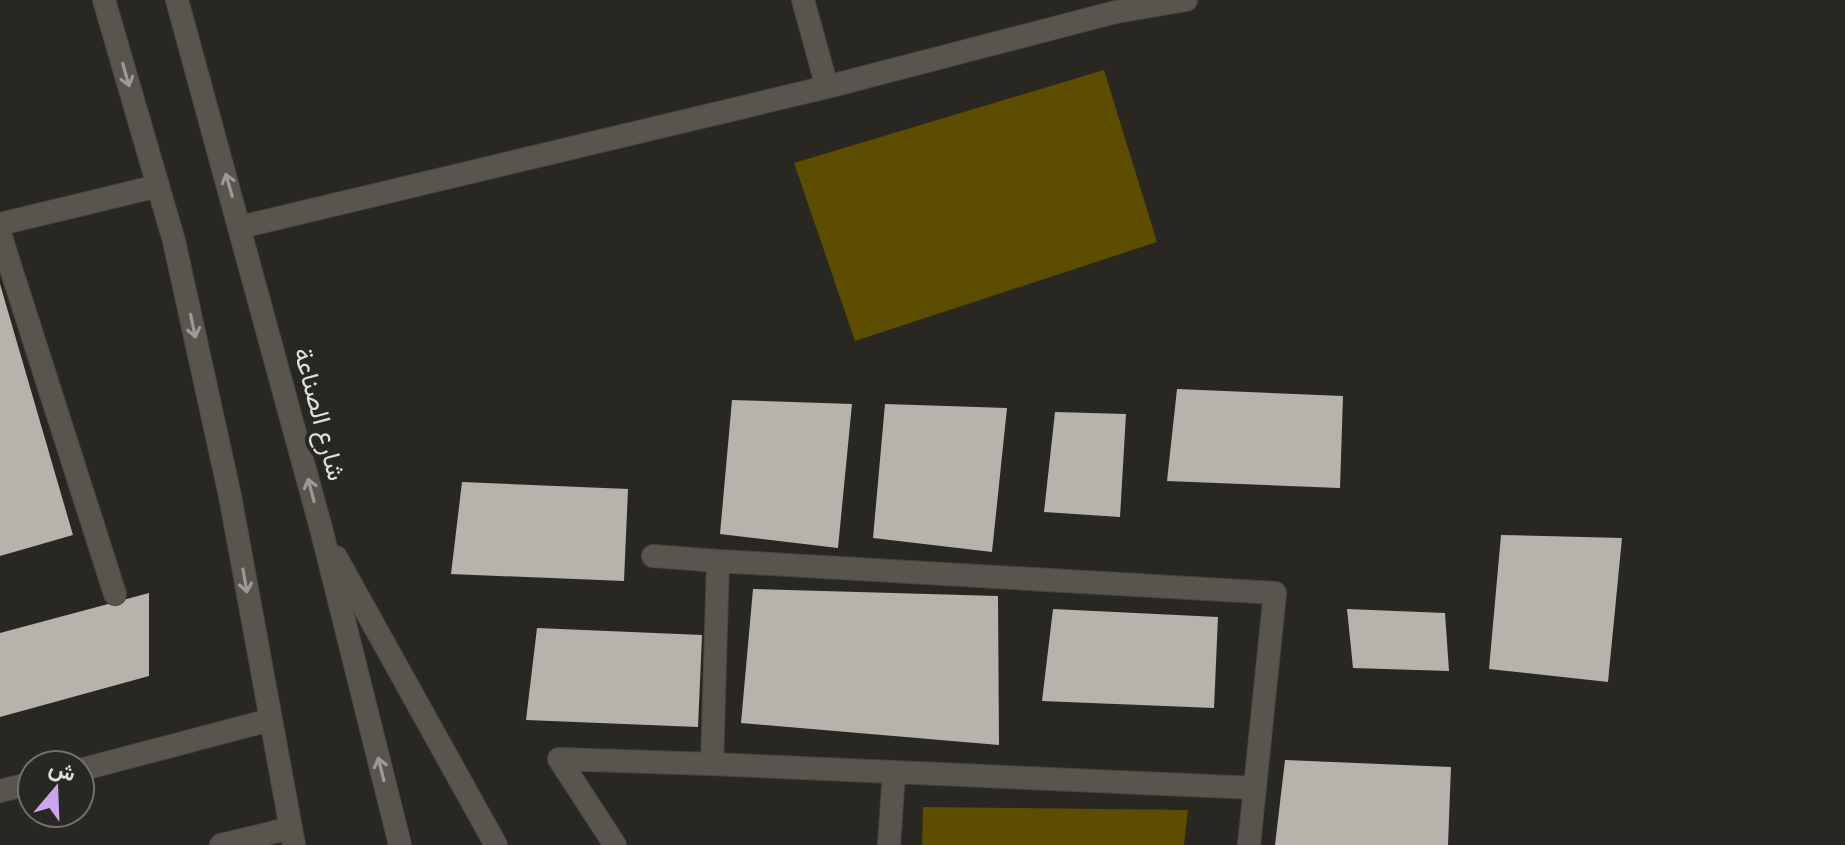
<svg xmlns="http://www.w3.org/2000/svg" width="1845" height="845" font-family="Cabin,Vazirmatn,sans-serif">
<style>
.green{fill:#5d4d00}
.building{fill:#b5b3ab}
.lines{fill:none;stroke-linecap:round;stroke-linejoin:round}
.minor-casing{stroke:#474640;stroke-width:24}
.tertiary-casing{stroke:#474640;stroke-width:24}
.minor{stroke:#57554e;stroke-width:22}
.tertiary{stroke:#57554e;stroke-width:22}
.oneway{stroke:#9b9a94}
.labels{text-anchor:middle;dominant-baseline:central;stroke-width:8;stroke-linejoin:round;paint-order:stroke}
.street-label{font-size:26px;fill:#dfdeda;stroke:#292721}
</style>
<rect width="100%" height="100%" fill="#292721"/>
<path class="green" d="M 1104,70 L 1157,242 L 855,341 L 794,163 Z
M 923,807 L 1188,810 L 1184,845 L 922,845 Z"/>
<path class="building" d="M 0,284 L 73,535 L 0,556 Z
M 1177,389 L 1343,396 L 1340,488 L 1167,481 Z
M 732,400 L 852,404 L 838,548 L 720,534 Z
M 885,404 L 1007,408 L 992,552 L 873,538 Z
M 1055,412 L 1126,414 L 1120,517 L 1044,512 Z
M 462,482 L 628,489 L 624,581 L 451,574 Z
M 1501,535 L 1622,538 L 1608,682 L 1489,669 Z
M 753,589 L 998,596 L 999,745 L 741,723 Z
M 149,593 L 149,676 L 0,717 L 0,633 Z
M 1053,609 L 1218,617 L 1214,708 L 1042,701 Z
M 1347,609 L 1445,613 L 1449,671 L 1353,668 Z
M 537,628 L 702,635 L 698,727 L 526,720 Z
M 1285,760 L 1451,767 L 1448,845 L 1275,845 Z"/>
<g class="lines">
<g class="minor-casing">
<path id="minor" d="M 803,0 L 827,87
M 0,224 L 158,186
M 241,227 L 827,87 L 1116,12 L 1186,0
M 0,234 L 115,594
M 653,556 L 718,561
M 80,770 L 270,720
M 0,791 L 32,783
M 221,845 L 291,828
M 615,845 L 559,759 L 712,764
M 889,845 L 894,772
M 1249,845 L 1275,593 L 718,561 L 712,764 L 1255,788"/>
</g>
<g class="tertiary-casing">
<path id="tertiary" d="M 104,0 L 174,241 L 230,496 L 294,845
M 177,0 L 322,532 L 400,845
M 336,557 L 496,845"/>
</g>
<use href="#minor" class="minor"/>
<use href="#tertiary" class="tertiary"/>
</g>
<defs><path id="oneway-shaft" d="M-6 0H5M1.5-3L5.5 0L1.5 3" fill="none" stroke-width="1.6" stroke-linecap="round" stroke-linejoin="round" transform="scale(2)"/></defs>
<g class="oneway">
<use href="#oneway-shaft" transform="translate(126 75) rotate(74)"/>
<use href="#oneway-shaft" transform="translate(229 185) rotate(-106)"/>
<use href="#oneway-shaft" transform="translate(193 326) rotate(78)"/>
<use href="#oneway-shaft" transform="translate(311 490) rotate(-105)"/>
<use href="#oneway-shaft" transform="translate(245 581) rotate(80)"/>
<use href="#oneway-shaft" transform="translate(381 769) rotate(-104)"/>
</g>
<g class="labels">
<g class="street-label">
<text transform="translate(320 414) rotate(75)">شارع الصناعة</text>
</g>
</g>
<g transform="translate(56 789) rotate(19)"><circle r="38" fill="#292721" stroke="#72706b" stroke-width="2"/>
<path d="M0-6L14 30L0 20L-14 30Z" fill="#c8a6ef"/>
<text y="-12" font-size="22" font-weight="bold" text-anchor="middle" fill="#dfdeda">ش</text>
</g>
</svg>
